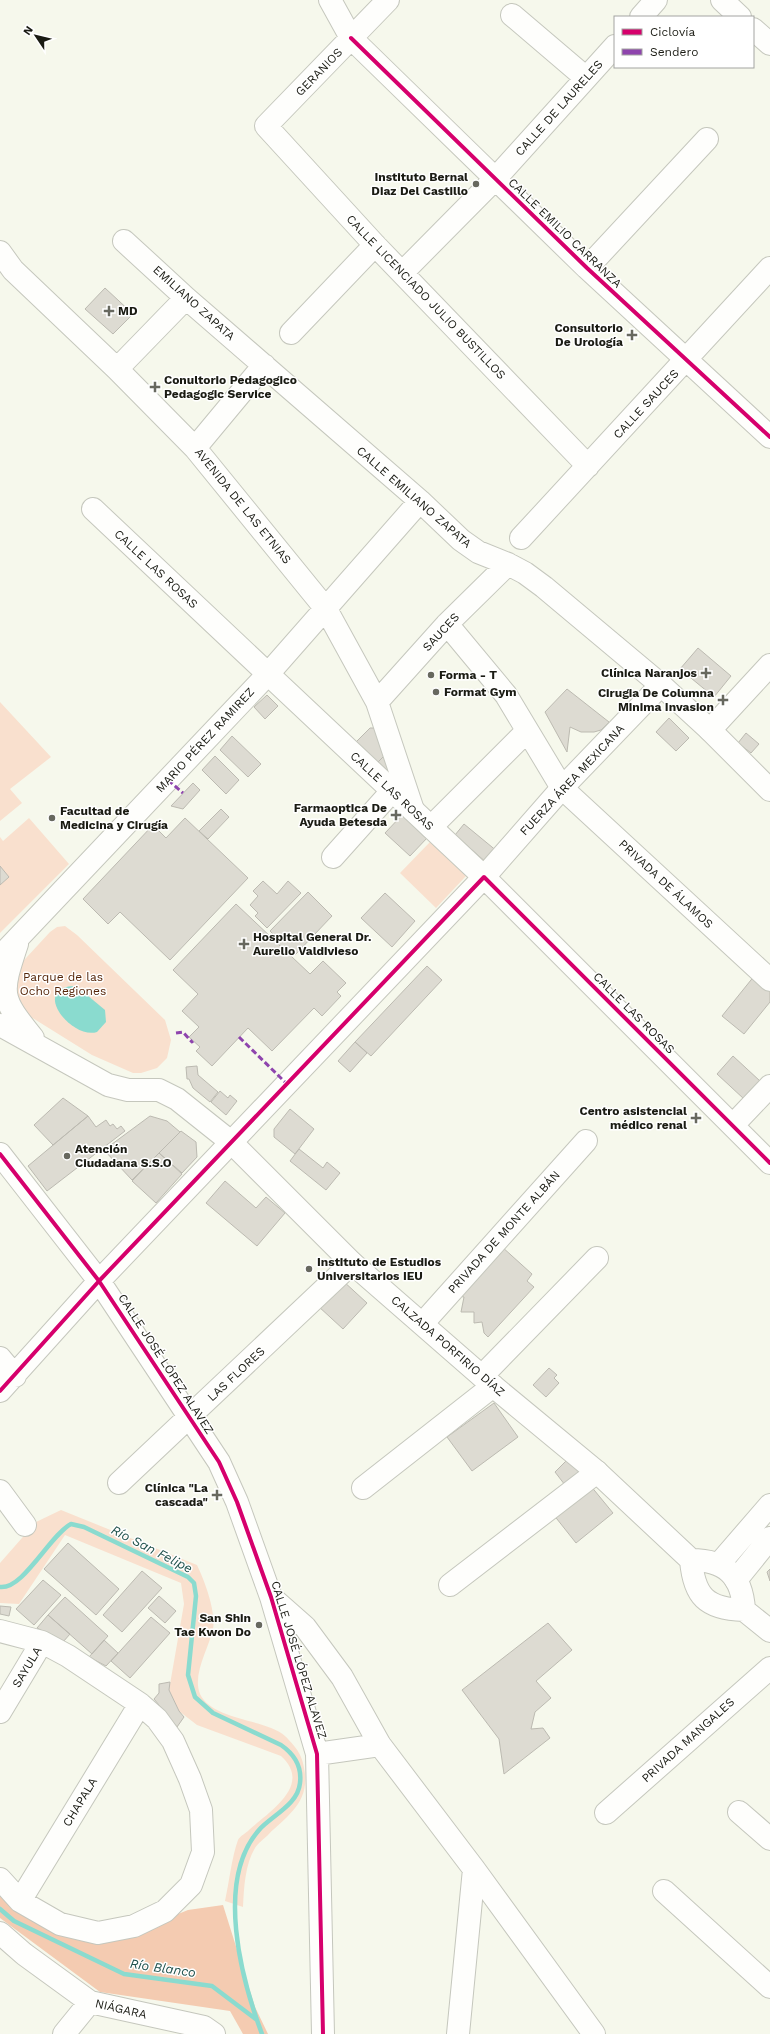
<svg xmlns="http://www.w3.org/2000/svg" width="770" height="2034" font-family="'Work Sans',sans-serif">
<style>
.green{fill:#f9e0ce}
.forest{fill:#f4cbb1}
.water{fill:#8adbcf}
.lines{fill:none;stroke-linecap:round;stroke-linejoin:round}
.stream{stroke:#8adbcf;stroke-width:4.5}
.building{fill:#dddbd2;stroke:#bcbab1}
.minor-casing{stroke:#c5c7bd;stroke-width:24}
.major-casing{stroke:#c5c7bd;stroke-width:24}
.minor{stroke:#fefefc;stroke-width:22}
.major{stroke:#fefefc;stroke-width:22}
.quiet{stroke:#8e44ad;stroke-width:3;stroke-dasharray:6 3;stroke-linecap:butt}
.cycleway-casing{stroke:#fff;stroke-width:6}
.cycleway{stroke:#d6006c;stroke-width:4}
.poi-dot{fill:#67685f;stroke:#fff;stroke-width:1.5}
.labels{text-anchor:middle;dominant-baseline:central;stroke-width:3;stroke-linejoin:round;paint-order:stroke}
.street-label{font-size:12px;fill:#1a1b13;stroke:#fff}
.poi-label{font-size:12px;font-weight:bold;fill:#1a1b13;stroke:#fff;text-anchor:end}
.park-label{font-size:12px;fill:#552508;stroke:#fff}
.water-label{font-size:13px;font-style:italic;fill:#21524d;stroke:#fff}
</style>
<rect width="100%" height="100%" fill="#f6f8ec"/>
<path class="green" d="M 0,702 L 51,757 L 10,789 L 22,803 L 0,821 Z
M 29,818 L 69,864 L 0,933 L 0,837 L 3,841 Z
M 430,842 L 466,876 L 436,908 L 400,873 Z
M 65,926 L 77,935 L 165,1020 L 171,1040 L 167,1058 L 157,1068 L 141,1073 L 133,1073 L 92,1055 L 23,1012 L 7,985 L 14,971 L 50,932 L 57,927 Z
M 61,1510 L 197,1565 C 205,1582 216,1611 213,1629 C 209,1648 192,1674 200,1694 C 213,1721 267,1719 285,1736 C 298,1749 303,1756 305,1774 C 308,1804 287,1816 268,1835 C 264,1839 258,1843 255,1848 C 245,1865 244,1887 243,1907 L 225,1901 C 229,1883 232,1856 238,1840 C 240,1836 246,1833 249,1830 C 270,1811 313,1785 281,1756 L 197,1725 L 179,1711 L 169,1690 L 184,1604 L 181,1583 L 65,1535 L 19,1604 L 0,1603 L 0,1563 L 36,1522 Z"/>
<path class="forest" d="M 0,1888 L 114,1940 L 188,1910 L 223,1905 L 255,2007 L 268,2034 L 243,2034 L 230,2011 L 100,1992 L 0,1918 Z"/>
<path class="water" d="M 73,986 L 81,990 L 105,1010 L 106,1022 L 97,1032 C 72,1040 31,989 73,986 Z"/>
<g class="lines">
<path class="stream" d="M 0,1587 C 23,1590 50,1535 71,1524 L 84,1527 L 188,1577 L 194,1583 L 196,1596 L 188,1675 L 195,1697 L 213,1713 L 281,1745 C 294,1754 302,1767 300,1783 C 298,1805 271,1816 259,1830 C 215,1880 241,1978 262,2034
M 0,1909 L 14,1921 L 124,1974 L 212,1986 L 257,2020"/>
</g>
<path class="building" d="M 105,288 L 133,314 L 113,334 L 85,309 Z
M 698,648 L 731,676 L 714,697 L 680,669 Z
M 567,689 L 609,722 L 601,730 L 594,732 L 581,732 L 570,727 L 567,752 L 545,712 Z
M 267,695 L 278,706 L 265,719 L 254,707 Z
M 669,718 L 689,738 L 676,751 L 656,732 Z
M 370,728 L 382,728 L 387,753 L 376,764 L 355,743 Z
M 746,733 L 759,744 L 751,753 L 738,743 Z
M 232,736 L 261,764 L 248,777 L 220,750 Z
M 387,753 L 397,780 L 376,764 Z
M 215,756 L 239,780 L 226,794 L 202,770 Z
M 193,783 L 200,790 L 183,809 L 171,806 Z
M 221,809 L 229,817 L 208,839 L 199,831 Z
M 403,814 L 428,837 L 410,856 L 385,833 Z
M 185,818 L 248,878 L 170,960 L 120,912 L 108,924 L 83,899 L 153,825 L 166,838 Z
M 464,824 L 498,852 L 488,864 L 455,835 Z
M 0,866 L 9,877 L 0,885 Z
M 263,881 L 277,894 L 288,881 L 301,893 L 267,928 L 255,916 L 258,913 L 250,905 L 258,896 L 253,891 Z
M 308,892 L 332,916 L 295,955 L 291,951 L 288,954 L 276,942 L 278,939 L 270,931 Z
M 385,893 L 415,921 L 392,947 L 361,918 Z
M 236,904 L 310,974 L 323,961 L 346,983 L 337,992 L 341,996 L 322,1016 L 314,1008 L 272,1051 L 248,1028 L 212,1066 L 196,1051 L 200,1047 L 189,1037 L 199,1027 L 182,1011 L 198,994 L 173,970 Z
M 427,966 L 442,980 L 371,1056 L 355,1042 Z
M 755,975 L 770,986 L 770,1002 L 744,1034 L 722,1016 Z
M 355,1042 L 367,1053 L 350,1072 L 338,1061 Z
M 733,1056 L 760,1081 L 744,1099 L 717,1074 Z
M 197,1066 L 198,1075 L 218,1092 L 210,1102 L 193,1088 L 189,1079 L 187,1079 L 186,1067 Z
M 220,1091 L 228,1098 L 230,1095 L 237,1101 L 226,1115 L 211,1102 Z
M 63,1098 L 88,1116 L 53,1145 L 34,1125 Z
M 290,1109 L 314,1129 L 295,1154 L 274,1137 L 274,1129 Z
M 88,1116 L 96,1127 L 106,1120 L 110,1126 L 113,1124 L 117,1129 L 121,1126 L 125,1131 L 47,1191 L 28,1166 Z
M 150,1116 L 167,1121 L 180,1132 L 132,1180 L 104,1150 Z
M 181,1131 L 196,1142 L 197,1157 L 182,1173 L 159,1153 Z
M 299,1149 L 323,1168 L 327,1162 L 340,1173 L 326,1190 L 290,1161 Z
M 159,1153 L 182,1174 L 156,1203 L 132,1181 Z
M 225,1181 L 256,1208 L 266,1197 L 285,1213 L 257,1246 L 206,1203 Z
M 501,1246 L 532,1274 L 527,1281 L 534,1287 L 488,1337 L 484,1333 L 482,1322 L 474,1323 L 474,1312 L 461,1312 L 464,1297 L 459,1296 Z
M 342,1280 L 367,1303 L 343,1329 L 318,1306 Z
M 549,1368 L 557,1375 L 554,1378 L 559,1383 L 546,1397 L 533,1385 Z
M 494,1403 L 518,1437 L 472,1471 L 447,1437 Z
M 566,1461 L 584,1472 L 565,1485 L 555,1472 Z
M 590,1485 L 613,1513 L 576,1543 L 553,1514 Z
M 68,1543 L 119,1589 L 96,1615 L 44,1569 Z
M 770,1569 L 770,1581 L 767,1572 Z
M 142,1571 L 162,1588 L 122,1632 L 103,1615 Z
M 43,1580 L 61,1595 L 34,1625 L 16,1609 Z
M 159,1596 L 176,1611 L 165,1623 L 148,1608 Z
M 65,1597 L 108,1636 L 92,1654 L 48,1615 Z
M 0,1606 L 11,1607 L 9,1616 L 0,1614 Z
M 48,1615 L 70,1634 L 63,1642 L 37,1628 Z
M 151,1617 L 170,1633 L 130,1678 L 111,1661 Z
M 548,1623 L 572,1650 L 536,1681 L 551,1698 L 535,1712 L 531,1729 L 543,1728 L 550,1738 L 504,1774 L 499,1739 L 462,1690 Z
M 104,1640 L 118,1653 L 106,1666 L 89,1657 Z
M 170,1682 L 169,1690 L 179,1711 L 184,1717 L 177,1727 L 154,1699 L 159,1693 L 159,1684 Z"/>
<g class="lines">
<g class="minor-casing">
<path id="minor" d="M 330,0 L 351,38 L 587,268 L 770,437
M 388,0 L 266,126 L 375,245 L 588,466
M 722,0 L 740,17
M 512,15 L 586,78
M 641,17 L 656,0
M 753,29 L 770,44
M 124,241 L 186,298 L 420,501 L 461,540 L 478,552 L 508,564 L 525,573 L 544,587 L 661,685
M 0,252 L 13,270 L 117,369 L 195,448 L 326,609 L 377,702 L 413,810
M 587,268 L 707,139
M 402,273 L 495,179 L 615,46
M 291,333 L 375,245
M 117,369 L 186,298
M 195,448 L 264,365
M 93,509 L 268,674 L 420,501
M 521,538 L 770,268
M 447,624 L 506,695 L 562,788 L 770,980
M 377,702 L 447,624 L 508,564
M 710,730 L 770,665
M 431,827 L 527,731
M 333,857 L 392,791
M 733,1125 L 770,1086
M 0,1154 L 99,1281 L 219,1462 L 237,1502 L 271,1597 L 317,1754 L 323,2034
M 423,1323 L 586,1141
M 0,1358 L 15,1376
M 482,1376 L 597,1258
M 0,1391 L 99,1281 L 484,877 L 770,1163
M 119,1483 L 352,1263
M 363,1488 L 493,1386
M 0,1491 L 25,1525
M 719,1564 L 770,1505
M 736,1580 L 770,1538
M 450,1585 L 597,1472
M 271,1597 L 305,1627 L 342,1677 L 380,1745 L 474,1869 L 594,2034
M 0,1631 L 42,1642 L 68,1656 L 140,1704 L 157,1719 L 173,1741 L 190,1779 L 201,1810 L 203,1852 L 191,1885 L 165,1911 L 134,1926 L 98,1933 L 60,1924 L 20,1901 L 0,1879
M 0,1712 L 42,1642
M 317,1754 L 380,1745
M 739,1812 L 770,1839
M 606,1813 L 770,1668
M 664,1891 L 770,1987
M 20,1901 L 140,1704
M 0,1933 L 24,1954 L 90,2002 L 204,2027 L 214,2034
M 64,2034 L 90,2002
M 458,2034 L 474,1869"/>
</g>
<g class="major-casing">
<path id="major" d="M 17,944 C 0,995 0,997 33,1038
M 0,957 L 268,674 L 484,877 L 562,788 L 661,685 L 710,730 L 770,790
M 0,1025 L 108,1085 L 128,1090 L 159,1090 L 177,1099 L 231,1142 L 352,1263 L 493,1386 L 597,1472 L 691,1560
M 691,1560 C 694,1596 706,1609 744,1610
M 691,1560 C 725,1560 742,1575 744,1610
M 744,1610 L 770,1631"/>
</g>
<use href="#minor" class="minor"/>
<use href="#major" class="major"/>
<path class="quiet" d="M 168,780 L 183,793
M 176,1033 L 183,1032 L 192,1042 L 193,1041
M 239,1037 L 287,1084"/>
<g class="cycleway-casing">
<path id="cycleway" d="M 351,38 L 587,268 L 770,437
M 0,1154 L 99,1281 L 219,1462 L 237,1502 L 271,1597 L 317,1754 L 323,2034
M 0,1391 L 99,1281 L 484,877 L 770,1163"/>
</g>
<use href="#cycleway" class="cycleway"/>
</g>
<g class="poi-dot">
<circle cx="476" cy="184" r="4"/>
<path d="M107 305h4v4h4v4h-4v4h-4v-4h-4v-4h4z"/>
<path d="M630 329h4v4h4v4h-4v4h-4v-4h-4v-4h4z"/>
<path d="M153 381h4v4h4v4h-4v4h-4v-4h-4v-4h4z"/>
<path d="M704 667h4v4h4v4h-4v4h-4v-4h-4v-4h4z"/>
<circle cx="431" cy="675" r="4"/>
<circle cx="436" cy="692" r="4"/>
<path d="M721 694h4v4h4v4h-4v4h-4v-4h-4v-4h4z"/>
<path d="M394 809h4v4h4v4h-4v4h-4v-4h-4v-4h4z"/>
<circle cx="52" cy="818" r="4"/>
<path d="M242 938h4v4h4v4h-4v4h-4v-4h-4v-4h4z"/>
<path d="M694 1112h4v4h4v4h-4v4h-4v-4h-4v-4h4z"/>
<circle cx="67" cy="1156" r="4"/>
<circle cx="309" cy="1269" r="4"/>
<path d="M215 1489h4v4h4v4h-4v4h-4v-4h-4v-4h4z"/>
<circle cx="259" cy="1625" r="4"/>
</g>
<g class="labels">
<g class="street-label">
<text transform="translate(319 72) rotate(-46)">GERANIOS</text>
<text transform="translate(559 108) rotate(-48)">CALLE DE LAURELES</text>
<text transform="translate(565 233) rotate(44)">CALLE EMILIO CARRANZA</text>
<text transform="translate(426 297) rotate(46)">CALLE LICENCIADO JULIO BUSTILLOS</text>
<text transform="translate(194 303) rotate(42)">EMILIANO ZAPATA</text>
<text transform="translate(646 404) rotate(-47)">CALLE SAUCES</text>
<text transform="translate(414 497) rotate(41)">CALLE EMILIANO ZAPATA</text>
<text transform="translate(243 506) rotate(51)">AVENIDA DE LAS ETNIAS</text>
<text transform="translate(156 569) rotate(43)">CALLE LAS ROSAS</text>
<text transform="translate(441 632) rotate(-47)">SAUCES</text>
<text transform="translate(205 740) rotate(-47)">MARIO PÉREZ RAMIREZ</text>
<text transform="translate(572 780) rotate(-47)">FUERZA ÁREA MEXICANA</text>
<text transform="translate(392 791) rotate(43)">CALLE LAS ROSAS</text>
<text transform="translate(666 884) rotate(43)">PRIVADA DE ÁLAMOS</text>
<text transform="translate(634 1013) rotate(45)">CALLE LAS ROSAS</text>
<text transform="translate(504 1232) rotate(-48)">PRIVADA DE MONTE ALBÁN</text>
<text transform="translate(448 1346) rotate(41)">CALZADA PORFIRIO DÍAZ</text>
<text transform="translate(166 1364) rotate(57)">CALLE JOSÉ LÓPEZ ALAVEZ</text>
<text transform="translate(236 1374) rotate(-43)">LAS FLORES</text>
<text transform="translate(299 1660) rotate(73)">CALLE JOSÉ LÓPEZ ALAVEZ</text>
<text transform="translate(27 1667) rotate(-59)">SAYULA</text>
<text transform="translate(688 1740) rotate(-42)">PRIVADA MANGALES</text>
<text transform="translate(80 1802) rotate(-59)">CHAPALA</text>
<text transform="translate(121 2009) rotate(13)">NIÁGARA</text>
</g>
<g class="poi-label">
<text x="468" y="177">Instituto Bernal<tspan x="468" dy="14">Diaz Del Castillo</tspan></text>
<text x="118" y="311" text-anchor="start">MD</text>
<text x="623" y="328">Consultorio<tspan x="623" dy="14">De Urología</tspan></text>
<text x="164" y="380" text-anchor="start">Conultorio Pedagogico<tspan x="164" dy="14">Pedagogic Service</tspan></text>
<text x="697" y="673">Clínica Naranjos</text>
<text x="439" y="675" text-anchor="start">Forma - T</text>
<text x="444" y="692" text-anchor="start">Format Gym</text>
<text x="714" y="693">Cirugia De Columna<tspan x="714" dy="14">Minima Invasion</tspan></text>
<text x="387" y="808">Farmaoptica De<tspan x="387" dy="14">Ayuda Betesda</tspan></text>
<text x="60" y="811" text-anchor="start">Facultad de<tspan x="60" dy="14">Medicina y Cirugía</tspan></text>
<text x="253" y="937" text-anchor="start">Hospital General Dr.<tspan x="253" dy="14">Aurelio Valdivieso</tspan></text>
<text x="687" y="1111">Centro asistencial<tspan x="687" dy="14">médico renal</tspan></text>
<text x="75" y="1149" text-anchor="start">Atención<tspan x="75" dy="14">Ciudadana S.S.O</tspan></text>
<text x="317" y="1262" text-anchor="start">Instituto de Estudios<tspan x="317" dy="14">Universitarios IEU</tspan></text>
<text x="208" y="1488">Clínica "La<tspan x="208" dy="14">cascada"</tspan></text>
<text x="251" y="1618">San Shin<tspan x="251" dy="14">Tae Kwon Do</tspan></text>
</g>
<g class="park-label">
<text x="63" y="977">Parque de las<tspan x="63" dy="14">Ocho Regiones</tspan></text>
</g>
<g class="water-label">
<text transform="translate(152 1549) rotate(27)">Río San Felipe</text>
<text transform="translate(163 1968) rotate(8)">Río Blanco</text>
</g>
</g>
<rect x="614" y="16" width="140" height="52" fill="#ffffff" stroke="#a3a4a1"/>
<rect x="622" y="29" width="20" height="6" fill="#d6006c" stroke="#a3a4a1"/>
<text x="650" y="36" font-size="12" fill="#1a1b13">Ciclovía</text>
<rect x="622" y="49" width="20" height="6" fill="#8e44ad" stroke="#a3a4a1"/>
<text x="650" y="56" font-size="12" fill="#1a1b13">Sendero</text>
<g transform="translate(36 36) rotate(305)" stroke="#ffffff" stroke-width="3" paint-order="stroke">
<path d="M0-3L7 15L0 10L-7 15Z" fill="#1a1b13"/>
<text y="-6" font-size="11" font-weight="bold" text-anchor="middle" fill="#1a1b13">N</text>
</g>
</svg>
